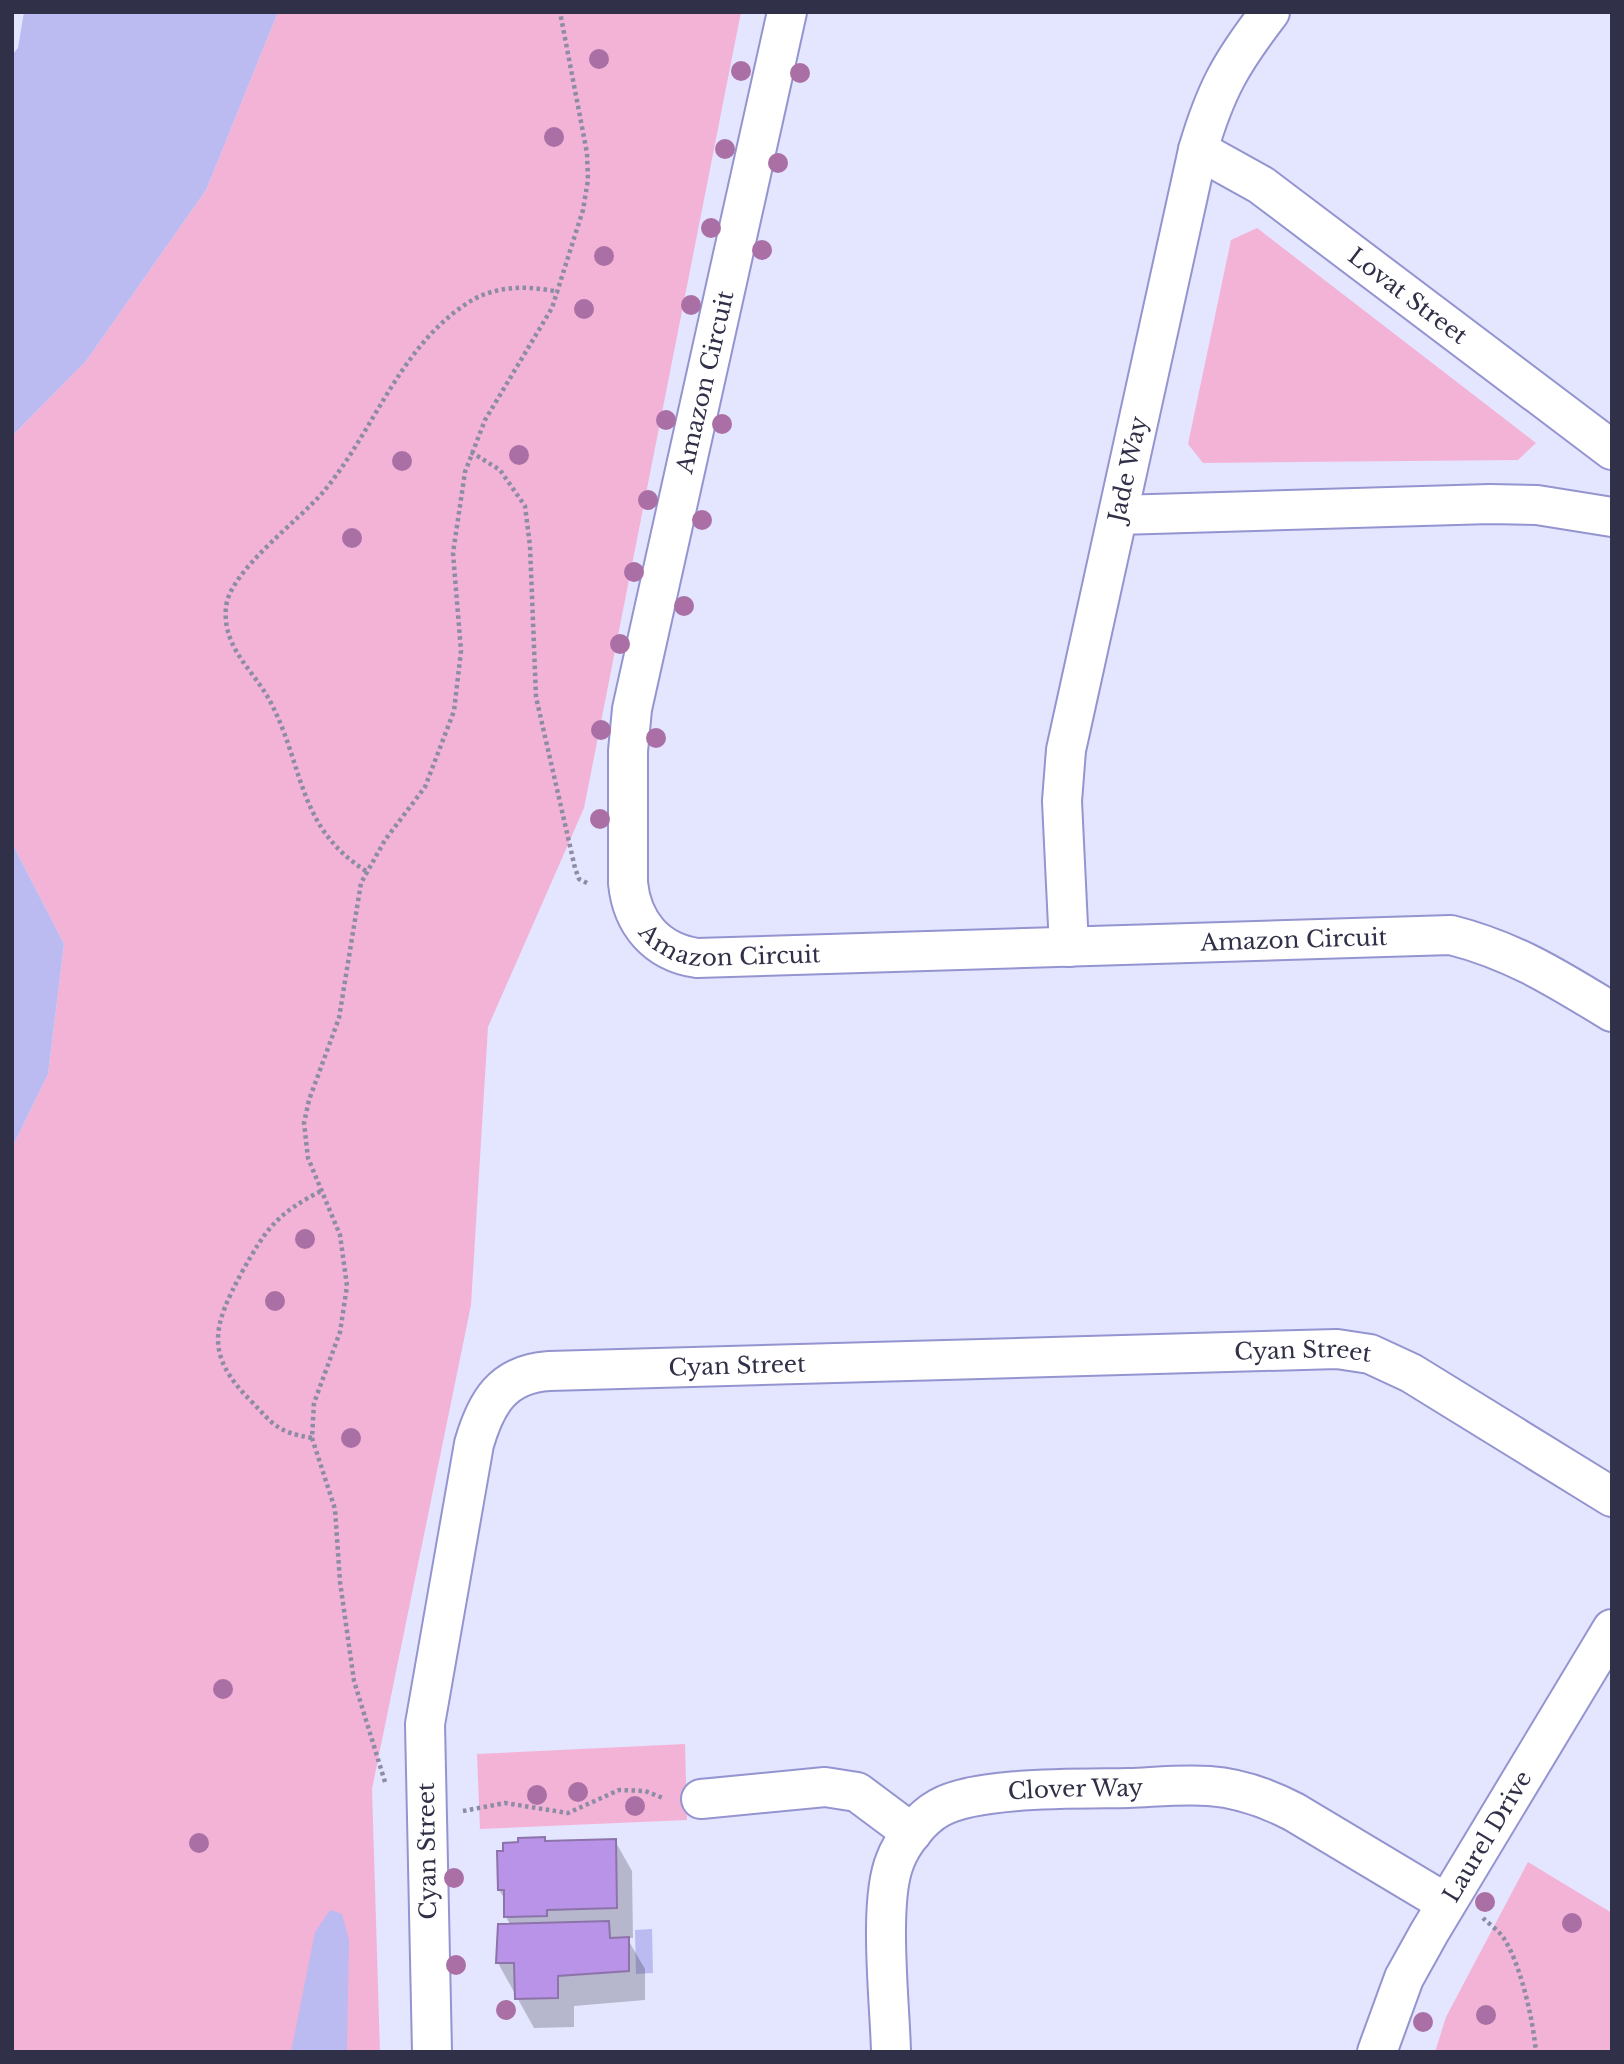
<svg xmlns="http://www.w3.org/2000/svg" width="1624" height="2064" font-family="'Libre Baskerville',serif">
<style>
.green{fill:#f3b3d7}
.water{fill:#bbbbf1}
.shadow{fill:#0003}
.building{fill:#b993e8;stroke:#8c74ab;stroke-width:2}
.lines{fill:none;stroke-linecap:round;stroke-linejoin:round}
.minor-casing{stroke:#9494d0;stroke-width:42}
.path{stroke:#8c8ca5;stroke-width:4.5;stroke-dasharray:3.5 3.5;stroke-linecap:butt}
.minor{stroke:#fff;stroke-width:38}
.tree{fill:#aa70a5}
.labels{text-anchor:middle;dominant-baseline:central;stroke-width:6;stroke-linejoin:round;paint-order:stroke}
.street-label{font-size:23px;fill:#303048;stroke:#fff}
</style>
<rect width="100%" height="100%" fill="#e4e5ff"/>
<path class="green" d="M 278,12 L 741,12 L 584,808 L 488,1027 L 471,1305 L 372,1789 L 380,2052 L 12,2052 L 12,1148 L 48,1074 L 64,944 L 12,843 L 12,436 L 86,361 L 206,190 Z
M 1257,228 L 1536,443 L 1518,460 L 1203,463 L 1188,444 L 1231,240 Z
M 685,1744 L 687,1820 L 480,1829 L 477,1754 Z
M 1528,1862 L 1612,1913 L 1612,2052 L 1435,2052 L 1446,2017 Z"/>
<path class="water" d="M 24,12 L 278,12 L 206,190 L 86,361 L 12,436 L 12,55 L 18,48 Z
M 12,843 L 64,944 L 48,1074 L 12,1148 Z
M 330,1910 L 342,1914 L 349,1940 L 347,2052 L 291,2052 L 315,1932 Z
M 652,1929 L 653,1973 L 636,1974 L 635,1930 Z"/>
<path class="shadow" d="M 544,1838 L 547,1843 L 615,1841 L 632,1871 L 633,1938 L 627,1938 L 645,1969 L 645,2000 L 574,2006 L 574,2027 L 534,2028 L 498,1963 L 511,1926 L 506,1917 L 506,1901 L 499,1890 Z"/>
<path class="building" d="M 545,1837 L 545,1841 L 616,1839 L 617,1908 L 547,1910 L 547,1916 L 504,1917 L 504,1890 L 498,1890 L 497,1851 L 503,1851 L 503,1843 L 518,1842 L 518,1838 Z
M 609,1921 L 610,1938 L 629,1937 L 629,1971 L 558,1976 L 558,1998 L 515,1999 L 514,1963 L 496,1963 L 498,1924 Z"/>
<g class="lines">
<g class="minor-casing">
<g id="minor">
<path id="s1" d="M 787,12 L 632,709 L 628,751 L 628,883 C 632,923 656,952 697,958 L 1451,935 C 1514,951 1558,979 1612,1012"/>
<path id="s2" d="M 1198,150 L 1261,185 L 1612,450"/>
<path d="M 1118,515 L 1490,504 L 1537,505 L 1612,517"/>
<path id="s3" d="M 1069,947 L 1062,801 L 1066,750 L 1198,150 C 1216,89 1231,63 1270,12"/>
<path d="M 701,1799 L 825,1787 L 857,1792 L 912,1833"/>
<path id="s4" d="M 432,2052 L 425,1724 L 474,1444 C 486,1403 502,1374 549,1371 L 1337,1349 L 1370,1354 L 1411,1373 L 1612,1497"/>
<path id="s5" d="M 891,2052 C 890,2004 878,1902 895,1861 C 902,1842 921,1818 939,1808 C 977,1786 1083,1789 1129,1788 C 1155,1787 1183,1784 1209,1786 C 1240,1788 1267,1798 1294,1812 L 1446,1903"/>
<path id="s6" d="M 1377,2052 L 1404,1978 L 1429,1933 L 1612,1629"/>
</g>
</g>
<path class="path" d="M 471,452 L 500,470 L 525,506 L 530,546 L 536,697 L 575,868 L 579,879 L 589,884
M 366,871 C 298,828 304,768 272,705 C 255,670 222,650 226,607 C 230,570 299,521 324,491 C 373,432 398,351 463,306 C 492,285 525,285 559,292
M 312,1438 C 277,1432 274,1425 251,1401 C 204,1354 213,1326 242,1272 C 266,1229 277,1213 323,1190
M 385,1782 L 354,1681 L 340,1582 L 335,1509 L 312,1438 L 314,1403 L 340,1332 L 347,1286 L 340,1235 L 308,1158 L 304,1123 L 309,1100 L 339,1018 L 361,883 L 385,840 L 425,787 L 454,711 L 461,651 L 453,553 L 465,472 L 485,420 L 552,308 L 583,210 L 588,180 L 587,153 L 560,12
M 463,1811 L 505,1803 L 568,1813 L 619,1790 L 645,1791 L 663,1798
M 1483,1918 C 1489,1924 1498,1930 1503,1937 C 1521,1964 1533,2020 1536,2052"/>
<use href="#minor" class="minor"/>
</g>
<g class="tree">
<circle cx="599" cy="59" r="10"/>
<circle cx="741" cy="71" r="10"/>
<circle cx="800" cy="73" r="10"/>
<circle cx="554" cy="137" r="10"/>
<circle cx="725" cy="149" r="10"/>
<circle cx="778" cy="163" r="10"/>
<circle cx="711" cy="228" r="10"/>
<circle cx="762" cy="250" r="10"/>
<circle cx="604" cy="256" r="10"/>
<circle cx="691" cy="305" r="10"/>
<circle cx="584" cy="309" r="10"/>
<circle cx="666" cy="420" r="10"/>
<circle cx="722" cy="424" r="10"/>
<circle cx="519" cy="455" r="10"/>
<circle cx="402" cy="461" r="10"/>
<circle cx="648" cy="500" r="10"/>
<circle cx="702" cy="520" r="10"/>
<circle cx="352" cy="538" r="10"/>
<circle cx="634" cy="572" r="10"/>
<circle cx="684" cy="606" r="10"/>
<circle cx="620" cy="644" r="10"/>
<circle cx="601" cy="730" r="10"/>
<circle cx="656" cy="738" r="10"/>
<circle cx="600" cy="819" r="10"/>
<circle cx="305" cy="1239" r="10"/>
<circle cx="275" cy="1301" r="10"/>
<circle cx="351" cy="1438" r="10"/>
<circle cx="223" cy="1689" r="10"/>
<circle cx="578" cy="1792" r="10"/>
<circle cx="537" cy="1795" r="10"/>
<circle cx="635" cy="1806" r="10"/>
<circle cx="199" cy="1843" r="10"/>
<circle cx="454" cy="1878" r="10"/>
<circle cx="1485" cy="1902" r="10"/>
<circle cx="1572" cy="1923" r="10"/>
<circle cx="456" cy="1965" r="10"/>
<circle cx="506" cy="2010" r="10"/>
<circle cx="1486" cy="2015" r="10"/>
<circle cx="1423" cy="2022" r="10"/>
</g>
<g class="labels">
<g class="street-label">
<text stroke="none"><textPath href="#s2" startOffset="256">Lovat Street</textPath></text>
<text transform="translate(705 382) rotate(-77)">Amazon Circuit</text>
<text stroke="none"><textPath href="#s3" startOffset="485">Jade Way</textPath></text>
<text stroke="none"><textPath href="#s1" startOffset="1029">Amazon Circuit</textPath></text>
<text stroke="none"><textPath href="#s1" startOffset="1596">Amazon Circuit</textPath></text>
<text stroke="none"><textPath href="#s4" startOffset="1480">Cyan Street</textPath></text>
<text stroke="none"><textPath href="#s4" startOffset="914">Cyan Street</textPath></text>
<text stroke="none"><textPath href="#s5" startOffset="401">Clover Way</textPath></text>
<text stroke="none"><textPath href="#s6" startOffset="243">Laurel Drive</textPath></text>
<text transform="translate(427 1851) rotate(-91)">Cyan Street</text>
</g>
</g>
<rect width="1624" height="2064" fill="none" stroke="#303048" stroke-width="28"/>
</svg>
